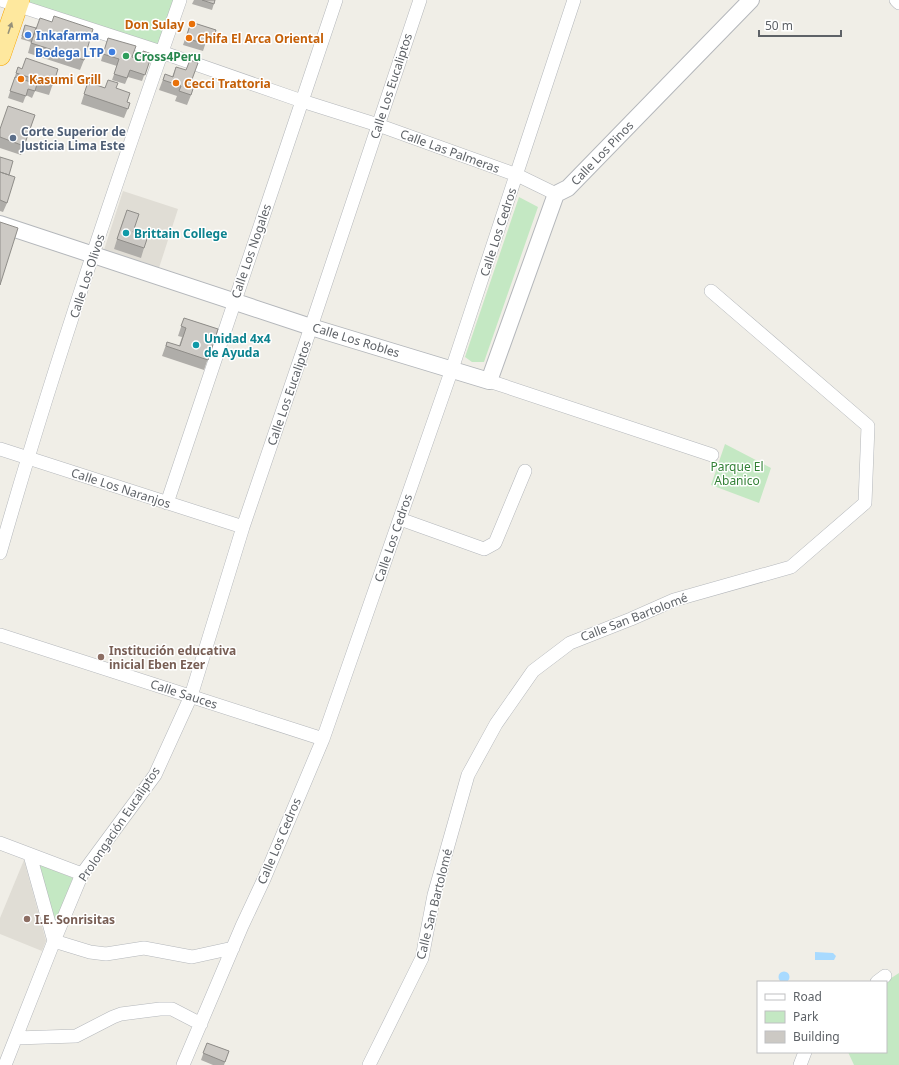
<svg xmlns="http://www.w3.org/2000/svg" width="899" height="1065" font-family="'Noto Sans',sans-serif">
<style>
.education{fill:#e0ddd5}
.green{fill:#c4e8c3}
.water{fill:#a8daff}
.lines{fill:none;stroke-linecap:round;stroke-linejoin:round}
.minor-casing{stroke:#b4b7bb;stroke-width:14}
.tertiary-casing{stroke:#b4b7bb;stroke-width:18}
.trunk-casing{stroke:#f7a600;stroke-width:22}
.minor{stroke:#fff;stroke-width:13}
.tertiary{stroke:#fff;stroke-width:16}
.trunk{stroke:#fee89e;stroke-width:21}
.wall{fill:#afada9}
.building{fill:#ccc9c4;stroke:#8f8d89}
.oneway{fill:#96917a}
.food-dot{fill:#e8710a;stroke:#fff;stroke-width:1.5}
.shop-dot{fill:#3f7fe0;stroke:#fff;stroke-width:1.5}
.leisure-dot{fill:#2e9e5b;stroke:#fff;stroke-width:1.5}
.service-dot{fill:#5c6f8a;stroke:#fff;stroke-width:1.5}
.culture-dot{fill:#0f9aa8;stroke:#fff;stroke-width:1.5}
.education-dot{fill:#8d6e63;stroke:#fff;stroke-width:1.5}
.labels{text-anchor:middle;dominant-baseline:central;stroke-width:3;stroke-linejoin:round;paint-order:stroke}
.food-label{font-size:12px;font-weight:bold;fill:#c56008;stroke:#fff;text-anchor:start}
.shop-label{font-size:12px;font-weight:bold;fill:#366cbe;stroke:#fff;text-anchor:start}
.leisure-label{font-size:12px;font-weight:bold;fill:#27864d;stroke:#fff;text-anchor:start}
.street-label{font-size:12px;fill:#5e6267;stroke:#fff}
.service-label{font-size:12px;font-weight:bold;fill:#4e5e75;stroke:#fff;text-anchor:start}
.culture-label{font-size:12px;font-weight:bold;fill:#0d838f;stroke:#fff;text-anchor:start}
.park-label{font-size:12px;fill:#338136;stroke:#fff}
.education-label{font-size:12px;font-weight:bold;fill:#785e54;stroke:#fff;text-anchor:start}
</style>
<rect width="100%" height="100%" fill="#f0eee7"/>
<path class="education" d="M 123,191 L 178,209 L 158,271 L 103,253 Z
M 24,860 L 46,941 L 42,951 L 0,934 L 0,918 Z"/>
<path class="green" d="M 30,0 L 175,0 L 160,46 L 28,4 Z
M 519,197 L 538,207 L 484,362 L 472,362 L 465,357 Z
M 725,444 L 771,468 L 759,503 L 711,485 Z
M 38,864 L 73,878 L 55,923 Z
M 899,973 L 899,1065 L 854,1065 L 848,1052 L 886,1052 L 886,982 L 885,982 Z"/>
<path class="water" d="M 815,952 L 833,953 L 836,956 L 834,960 L 815,960 Z
M778.5 977a5.5 5.5 0 1 1 11 0a5.5 5.5 0 1 1-11 0Z"/>
<g class="lines">
<g class="minor-casing">
<path id="minor" d="M 1,0 L 161,52 L 302,101 L 378,125 L 517,175 L 556,194
M 896,0 L 899,3
M 489,381 L 712,455
M 0,449 L 243,527
M 167,503 L 336,0
M 400,519 L 484,549 L 495,543 L 525,471
M 0,553 C 53,367 116,183 180,0
M 0,635 L 323,739
M 0,843 L 82,874
M 30,855 L 54,941
M 54,941 L 90,952 L 106,954 L 144,948 L 192,957 L 233,948
M 877,982 L 885,976
M 16,1038 L 76,1036 L 113,1017 L 121,1014 L 160,1009 L 172,1009 L 201,1024
M 5,1065 L 54,941 L 82,874 L 155,775 L 191,696 L 243,527 L 311,327 L 420,0
M 183,1065 L 242,926 L 264,879 L 323,739 L 452,369 L 574,0
M 369,1065 L 422,958 L 434,895 L 468,775 L 496,724 L 533,671 L 570,643 L 631,619 L 674,600 L 791,567 L 865,503 L 868,426 L 711,291
M 800,1065 L 805,1052"/>
</g>
<g class="tertiary-casing">
<path id="tertiary" d="M 0,224 L 311,327 L 489,381 L 556,194 L 568,188 L 751,0"/>
</g>
<g class="trunk-casing">
<path id="trunk" d="M 0,55 L 19,0"/>
</g>
<use href="#minor" class="minor"/>
<use href="#tertiary" class="tertiary"/>
<use href="#trunk" class="trunk"/>
</g>
<path class="wall" d="M 194,0 L 215,0 L 212,10 L 192,4 Z
M 191,22 L 216,30 L 211,43 L 206,42 L 203,51 L 183,45 Z
M 24,28 L 36,28 L 84,60 L 80,70 L 28,53 L 31,42 L 21,39 Z
M 108,38 L 132,57 L 140,59 L 143,51 L 152,54 L 142,81 L 128,77 L 125,84 L 112,80 L 117,66 L 101,61 Z
M 18,67 L 22,69 L 58,69 L 49,95 L 35,91 L 32,98 L 26,95 L 23,103 L 8,98 Z
M 176,67 L 191,82 L 191,95 L 187,105 L 175,101 L 177,96 L 159,90 L 165,74 L 172,77 Z
M 88,82 L 105,88 L 116,88 L 127,102 L 130,103 L 124,118 L 81,104 Z
M 35,115 L 21,155 L 0,148 L 0,128 Z
M 0,157 L 9,175 L 7,203 L 3,212 L 0,211 Z
M 123,220 L 133,232 L 144,248 L 141,258 L 114,249 Z
M 184,318 L 218,329 L 204,370 L 162,356 L 167,342 L 179,346 L 182,337 L 178,336 Z
M 207,1043 L 229,1051 L 224,1065 L 213,1065 L 201,1060 Z"/>
<path class="building" d="M 202,0 L 215,0 L 214,4 Z
M 54,16 L 93,29 L 84,60 L 31,43 L 40,18 L 52,22 Z
M 191,22 L 216,30 L 214,37 L 208,35 L 205,44 L 186,38 Z
M 25,25 L 36,28 L 32,39 L 22,36 Z
M 108,38 L 136,46 L 132,57 L 140,60 L 143,51 L 152,54 L 145,75 L 130,70 L 127,78 L 114,74 L 119,59 L 103,54 Z
M 26,58 L 58,69 L 53,85 L 16,73 L 18,67 L 22,69 Z
M 190,60 L 198,63 L 191,82 L 195,83 L 191,95 L 179,91 L 181,86 L 163,80 L 165,74 L 173,77 L 176,67 L 186,70 Z
M 15,77 L 37,84 L 35,91 L 28,89 L 26,96 L 10,91 Z
M 108,80 L 118,83 L 116,88 L 130,93 L 127,102 L 130,103 L 128,109 L 84,94 L 88,82 L 105,88 Z
M 8,106 L 35,115 L 24,146 L 0,137 L 0,129 Z
M 0,157 L 13,161 L 9,175 L 0,172 Z
M 0,172 L 15,177 L 7,203 L 0,200 Z
M 127,210 L 139,214 L 133,232 L 148,236 L 144,248 L 117,239 Z
M 0,222 L 18,228 L 0,285 Z
M 184,318 L 218,329 L 208,360 L 166,346 L 167,342 L 180,346 L 186,328 L 181,326 Z
M 207,1043 L 229,1051 L 225,1062 L 203,1053 Z"/>
<defs><path id="oneway-solid" d="M-6-.8H1V-3.2L6.5 0L1 3.2V.8H-6Z"/></defs>
<use class="oneway" href="#oneway-solid" transform="translate(10 28) rotate(-71)"/>
<g class="food-dot">
<circle cx="192" cy="24" r="4"/>
<circle cx="189" cy="38" r="4"/>
<circle cx="21" cy="79" r="4"/>
<circle cx="176" cy="83" r="4"/>
</g>
<g class="shop-dot">
<circle cx="28" cy="35" r="4"/>
<circle cx="112" cy="52" r="4"/>
</g>
<circle class="leisure-dot" cx="126" cy="56" r="4"/>
<circle class="service-dot" cx="13" cy="138" r="4"/>
<g class="culture-dot">
<circle cx="126" cy="233" r="4"/>
<circle cx="196" cy="345" r="4"/>
</g>
<g class="education-dot">
<circle cx="101" cy="657" r="4"/>
<circle cx="27" cy="919" r="4"/>
</g>
<g class="labels">
<g class="food-label">
<text x="184" y="24" text-anchor="end">Don Sulay</text>
<text x="197" y="38">Chifa El Arca Oriental</text>
<text x="29" y="79">Kasumi Grill</text>
<text x="184" y="83">Cecci Trattoria</text>
</g>
<g class="shop-label">
<text x="36" y="35">Inkafarma</text>
<text x="104" y="52" text-anchor="end">Bodega LTP</text>
</g>
<g class="leisure-label">
<text x="134" y="56">Cross4Peru</text>
</g>
<g class="street-label">
<text transform="translate(391 86) rotate(-72)">Calle Los Eucaliptos</text>
<text transform="translate(450 151) rotate(20)">Calle Las Palmeras</text>
<text transform="translate(602 153) rotate(-46)">Calle Los Pinos</text>
<text transform="translate(498 232) rotate(-72)">Calle Los Cedros</text>
<text transform="translate(251 251) rotate(-71)">Calle Los Nogales</text>
<text transform="translate(87 276) rotate(-72)">Calle Los Olivos</text>
<text transform="translate(356 340) rotate(17)">Calle Los Robles</text>
<text transform="translate(289 393) rotate(-71)">Calle Los Eucaliptos</text>
<text transform="translate(121 488) rotate(18)">Calle Los Naranjos</text>
<text transform="translate(393 538) rotate(-71)">Calle Los Cedros</text>
<text transform="translate(634 617) rotate(-21)">Calle San Bartolomé</text>
<text transform="translate(184 694) rotate(18)">Calle Sauces</text>
<text transform="translate(119 824) rotate(-56)">Prolongación Eucaliptos</text>
<text transform="translate(279 841) rotate(-67)">Calle Los Cedros</text>
<text transform="translate(434 904) rotate(-76)">Calle San Bartolomé</text>
</g>
<g class="service-label">
<text x="21" y="131">Corte Superior de<tspan x="21" dy="14">Justicia Lima Este</tspan></text>
</g>
<g class="culture-label">
<text x="134" y="233">Brittain College</text>
<text x="204" y="338">Unidad 4x4<tspan x="204" dy="14">de Ayuda</tspan></text>
</g>
<g class="park-label">
<text x="737" y="466">Parque El<tspan x="737" dy="14">Abanico</tspan></text>
</g>
<g class="education-label">
<text x="109" y="650">Institución educativa<tspan x="109" dy="14">inicial Eben Ezer</tspan></text>
<text x="35" y="919">I.E. Sonrisitas</text>
</g>
</g>
<rect x="757" y="981" width="130" height="72" fill="#ffffff" stroke="#bfc0c2"/>
<rect x="765" y="994" width="20" height="6" fill="#ffffff" stroke="#bfc0c2"/>
<text x="793" y="1001" font-size="12" fill="#5e6267">Road</text>
<rect x="765" y="1011" width="20" height="12" fill="#c4e8c3" stroke="#bfc0c2"/>
<text x="793" y="1021" font-size="12" fill="#5e6267">Park</text>
<rect x="765" y="1031" width="20" height="12" fill="#ccc9c4" stroke="#bfc0c2"/>
<text x="793" y="1041" font-size="12" fill="#5e6267">Building</text>
<path d="M759 30v6h82v-6" fill="none" stroke="#5e6267" stroke-width="2"/>
<text x="765" y="30" font-size="12" fill="#5e6267" stroke="#ffffff" stroke-width="3" paint-order="stroke">50 m</text>
</svg>
